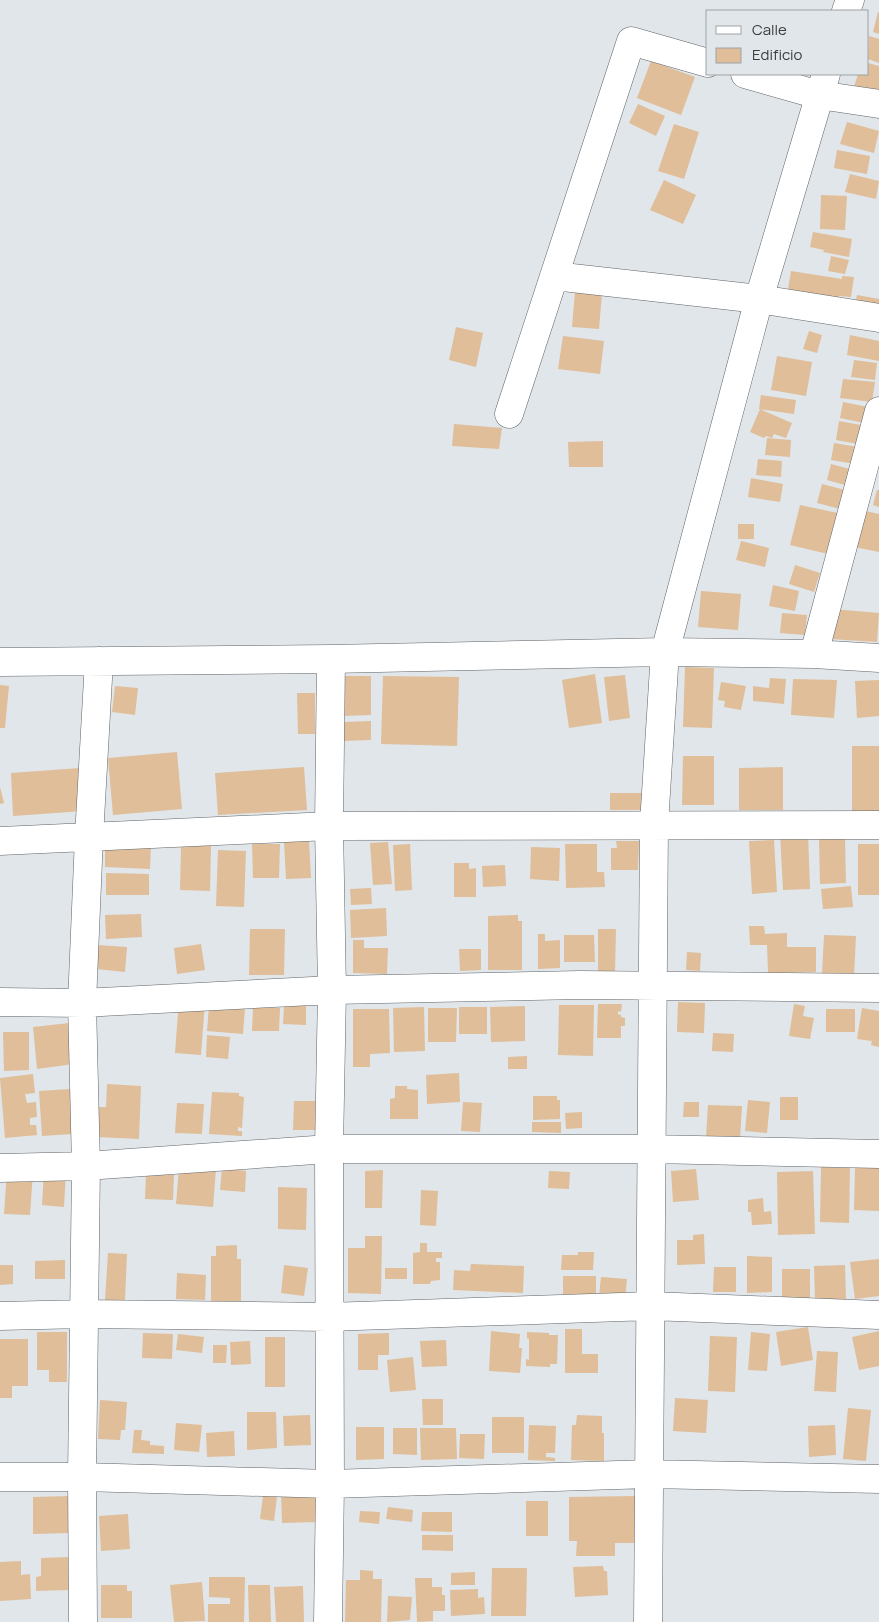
<svg xmlns="http://www.w3.org/2000/svg" width="879" height="1622" font-family="Manrope,sans-serif">
<style>
.building{fill:#dfbe99}
.lines{fill:none;stroke-linecap:round;stroke-linejoin:round}
.minor-casing{stroke:#606468;stroke-width:29}
.minor{stroke:#fff;stroke-width:28}
</style>
<rect width="100%" height="100%" fill="#e1e6ea"/>
<path class="building" d="M 878,12 L 879,12 L 879,34 L 873,32 Z
M 869,36 L 879,39 L 879,63 L 868,59 Z
M 651,61 L 695,77 L 681,115 L 637,98 Z
M 868,63 L 879,66 L 879,94 L 854,87 L 858,74 L 868,74 Z
M 638,104 L 665,116 L 656,136 L 629,123 Z
M 847,122 L 879,131 L 874,153 L 840,144 Z
M 674,124 L 699,132 L 684,179 L 658,171 Z
M 837,150 L 870,156 L 867,174 L 834,168 Z
M 850,174 L 879,181 L 876,199 L 845,192 Z
M 664,180 L 696,195 L 683,224 L 650,210 Z
M 821,195 L 847,196 L 845,230 L 820,229 Z
M 813,232 L 852,239 L 849,257 L 823,252 L 824,250 L 810,247 Z
M 831,256 L 849,260 L 845,274 L 828,271 Z
M 791,271 L 842,279 L 842,276 L 854,277 L 851,297 L 839,296 L 837,314 L 785,307 Z
M 575,291 L 602,294 L 599,329 L 572,327 Z
M 857,295 L 879,299 L 879,321 L 853,317 Z
M 456,327 L 483,333 L 476,367 L 449,360 Z
M 809,331 L 822,335 L 817,353 L 803,349 Z
M 850,335 L 879,341 L 879,361 L 847,355 Z
M 563,336 L 604,341 L 600,374 L 558,369 Z
M 777,356 L 812,362 L 806,396 L 771,390 Z
M 854,360 L 877,363 L 875,380 L 851,377 Z
M 843,379 L 875,382 L 872,402 L 840,398 Z
M 761,395 L 796,400 L 794,414 L 759,409 Z
M 843,402 L 868,407 L 864,423 L 840,418 Z
M 760,409 L 792,423 L 786,438 L 774,434 L 772,438 L 766,436 L 764,438 L 750,432 Z
M 839,421 L 866,426 L 863,445 L 836,440 Z
M 454,424 L 502,428 L 499,449 L 452,446 Z
M 767,438 L 791,440 L 790,457 L 765,455 Z
M 603,441 L 603,467 L 569,467 L 568,442 Z
M 834,443 L 864,448 L 861,465 L 831,460 Z
M 758,459 L 782,461 L 781,477 L 756,475 Z
M 831,464 L 857,471 L 852,487 L 827,480 Z
M 751,478 L 783,484 L 780,502 L 748,497 Z
M 822,484 L 853,492 L 848,511 L 817,503 Z
M 877,490 L 879,490 L 879,507 L 873,505 Z
M 800,505 L 838,513 L 828,554 L 790,545 Z
M 861,510 L 879,514 L 879,552 L 854,547 Z
M 738,524 L 754,524 L 754,539 L 738,539 Z
M 741,541 L 769,548 L 765,567 L 736,560 Z
M 795,565 L 820,573 L 814,592 L 789,584 Z
M 773,585 L 799,591 L 795,611 L 769,606 Z
M 701,591 L 741,594 L 738,630 L 698,627 Z
M 832,609 L 879,613 L 877,642 L 830,639 Z
M 782,613 L 807,615 L 805,635 L 780,633 Z
M 685,667 L 714,668 L 712,728 L 683,727 Z
M 595,674 L 602,723 L 569,728 L 562,680 Z
M 625,675 L 630,718 L 609,721 L 604,677 Z
M 340,676 L 371,676 L 371,715 L 342,716 Z
M 383,676 L 459,677 L 457,746 L 381,744 Z
M 770,678 L 786,679 L 784,704 L 753,701 L 753,686 L 769,688 Z
M 793,679 L 837,680 L 834,718 L 791,715 Z
M 879,680 L 879,716 L 857,718 L 855,681 Z
M 721,682 L 746,686 L 741,710 L 724,707 L 725,701 L 718,700 Z
M 0,685 L 9,686 L 5,728 L 0,728 Z
M 115,686 L 138,688 L 135,715 L 112,712 Z
M 297,693 L 315,693 L 315,734 L 298,734 Z
M 371,721 L 371,740 L 344,741 L 344,722 Z
M 852,746 L 879,746 L 879,814 L 852,813 Z
M 177,752 L 182,809 L 113,815 L 108,758 Z
M 683,756 L 714,756 L 714,805 L 682,805 Z
M 304,767 L 307,810 L 218,815 L 215,773 Z
M 783,767 L 783,810 L 739,810 L 739,768 Z
M 80,768 L 83,811 L 13,816 L 11,773 Z
M 0,787 L 4,803 L 0,804 Z
M 610,793 L 642,793 L 642,810 L 610,810 Z
M 808,833 L 810,889 L 783,890 L 780,834 Z
M 819,838 L 845,838 L 846,883 L 820,884 Z
M 774,840 L 777,892 L 752,894 L 749,841 Z
M 309,841 L 311,878 L 286,879 L 284,842 Z
M 616,841 L 639,841 L 638,870 L 611,870 L 611,848 L 617,848 Z
M 388,842 L 392,884 L 373,885 L 370,843 Z
M 105,843 L 151,844 L 150,869 L 105,867 Z
M 252,844 L 280,844 L 279,878 L 253,878 Z
M 410,844 L 412,890 L 395,891 L 393,845 Z
M 565,844 L 597,844 L 597,872 L 604,872 L 605,887 L 566,888 Z
M 858,844 L 879,844 L 879,895 L 858,895 Z
M 181,846 L 211,846 L 210,891 L 180,890 Z
M 531,847 L 560,848 L 559,881 L 530,879 Z
M 218,850 L 246,851 L 244,907 L 216,906 Z
M 454,863 L 469,863 L 469,869 L 476,868 L 476,897 L 454,897 Z
M 505,865 L 506,886 L 483,887 L 482,866 Z
M 106,873 L 149,874 L 149,895 L 106,895 Z
M 851,886 L 853,907 L 823,909 L 821,889 Z
M 371,888 L 372,904 L 351,905 L 350,889 Z
M 386,908 L 387,936 L 351,938 L 350,910 Z
M 141,914 L 142,937 L 106,939 L 105,915 Z
M 518,915 L 518,921 L 522,921 L 522,970 L 488,970 L 488,916 Z
M 749,926 L 764,926 L 765,934 L 787,933 L 787,947 L 816,947 L 816,972 L 768,973 L 767,945 L 750,945 Z
M 250,929 L 285,929 L 284,975 L 249,975 Z
M 598,929 L 616,929 L 615,972 L 598,972 Z
M 538,934 L 545,934 L 545,941 L 560,940 L 560,968 L 538,969 Z
M 564,935 L 594,935 L 595,962 L 564,962 Z
M 824,935 L 856,936 L 854,975 L 822,974 Z
M 353,940 L 364,940 L 364,948 L 388,948 L 387,974 L 353,973 Z
M 201,944 L 205,970 L 177,974 L 174,948 Z
M 98,945 L 127,947 L 125,972 L 96,969 Z
M 459,949 L 481,949 L 481,970 L 460,971 Z
M 687,952 L 701,953 L 700,971 L 686,970 Z
M 179,1000 L 205,1002 L 201,1055 L 175,1053 Z
M 678,1002 L 705,1003 L 704,1033 L 677,1032 Z
M 598,1004 L 622,1004 L 621,1012 L 618,1011 L 618,1014 L 621,1015 L 621,1017 L 625,1018 L 625,1026 L 621,1026 L 621,1038 L 597,1038 Z
M 794,1004 L 805,1006 L 803,1016 L 814,1018 L 810,1039 L 789,1036 Z
M 284,1005 L 306,1006 L 306,1025 L 283,1024 Z
M 559,1005 L 594,1005 L 593,1056 L 558,1055 Z
M 209,1006 L 245,1008 L 243,1034 L 207,1031 Z
M 525,1006 L 525,1041 L 491,1042 L 490,1007 Z
M 253,1007 L 280,1008 L 279,1031 L 252,1031 Z
M 424,1007 L 425,1051 L 394,1052 L 393,1008 Z
M 459,1007 L 487,1007 L 487,1034 L 459,1034 Z
M 428,1008 L 457,1008 L 456,1042 L 428,1042 Z
M 862,1008 L 879,1011 L 879,1047 L 871,1045 L 872,1041 L 857,1039 Z
M 353,1009 L 389,1009 L 390,1053 L 370,1054 L 370,1067 L 353,1067 Z
M 826,1009 L 855,1009 L 855,1032 L 826,1032 Z
M 69,1023 L 74,1064 L 37,1069 L 33,1027 Z
M 3,1032 L 29,1032 L 29,1070 L 4,1071 Z
M 713,1033 L 734,1034 L 733,1052 L 712,1051 Z
M 207,1035 L 230,1037 L 228,1059 L 206,1057 Z
M 527,1056 L 527,1069 L 508,1069 L 508,1057 Z
M 459,1073 L 460,1102 L 427,1104 L 426,1075 Z
M 33,1074 L 35,1093 L 25,1094 L 27,1103 L 36,1102 L 37,1117 L 30,1118 L 30,1125 L 36,1125 L 37,1135 L 5,1138 L 0,1078 Z
M 107,1084 L 141,1086 L 139,1139 L 96,1137 L 98,1107 L 106,1107 Z
M 395,1086 L 407,1086 L 407,1089 L 418,1090 L 418,1119 L 390,1119 L 390,1099 L 395,1098 Z
M 70,1089 L 72,1134 L 42,1136 L 39,1091 Z
M 212,1092 L 239,1093 L 239,1096 L 244,1097 L 242,1128 L 238,1127 L 238,1131 L 242,1131 L 242,1136 L 209,1134 Z
M 533,1096 L 557,1096 L 557,1100 L 560,1100 L 560,1119 L 533,1120 Z
M 780,1097 L 798,1097 L 798,1120 L 780,1120 Z
M 748,1100 L 770,1102 L 767,1133 L 745,1131 Z
M 294,1101 L 315,1101 L 315,1130 L 293,1130 Z
M 463,1102 L 482,1103 L 480,1132 L 461,1131 Z
M 684,1102 L 699,1102 L 699,1117 L 683,1117 Z
M 177,1103 L 204,1104 L 202,1134 L 175,1133 Z
M 708,1105 L 742,1106 L 740,1139 L 706,1137 Z
M 582,1112 L 582,1128 L 566,1129 L 565,1113 Z
M 532,1122 L 561,1122 L 561,1133 L 532,1132 Z
M 179,1167 L 216,1169 L 213,1207 L 176,1204 Z
M 821,1167 L 850,1168 L 849,1223 L 820,1222 Z
M 222,1168 L 246,1171 L 245,1192 L 220,1190 Z
M 855,1168 L 879,1168 L 879,1211 L 854,1210 Z
M 696,1169 L 699,1200 L 673,1202 L 671,1171 Z
M 383,1170 L 382,1208 L 365,1208 L 365,1171 Z
M 7,1171 L 33,1172 L 30,1215 L 4,1214 Z
M 44,1171 L 66,1172 L 64,1207 L 42,1205 Z
M 549,1171 L 570,1172 L 569,1189 L 548,1188 Z
M 813,1171 L 815,1234 L 778,1235 L 777,1172 Z
M 146,1174 L 174,1175 L 173,1200 L 145,1199 Z
M 278,1187 L 307,1188 L 306,1230 L 278,1229 Z
M 421,1190 L 438,1191 L 436,1226 L 420,1225 Z
M 763,1198 L 764,1212 L 771,1211 L 772,1224 L 752,1225 L 751,1212 L 748,1212 L 748,1200 Z
M 704,1234 L 705,1264 L 677,1265 L 677,1240 L 693,1240 L 693,1235 Z
M 365,1236 L 382,1236 L 381,1294 L 348,1293 L 348,1248 L 365,1248 Z
M 420,1243 L 427,1243 L 427,1252 L 442,1252 L 442,1258 L 436,1258 L 436,1262 L 440,1262 L 440,1280 L 431,1281 L 430,1284 L 413,1284 L 413,1253 L 420,1252 Z
M 237,1245 L 237,1259 L 241,1259 L 241,1301 L 211,1301 L 211,1256 L 216,1256 L 216,1246 Z
M 578,1252 L 594,1252 L 593,1270 L 561,1270 L 562,1255 L 578,1255 Z
M 108,1253 L 127,1254 L 125,1300 L 105,1300 Z
M 747,1256 L 772,1257 L 772,1292 L 747,1293 Z
M 879,1259 L 879,1296 L 855,1299 L 850,1262 Z
M 65,1260 L 65,1279 L 35,1279 L 35,1261 Z
M 471,1264 L 524,1266 L 523,1293 L 453,1290 L 454,1270 L 470,1271 Z
M 0,1265 L 13,1265 L 13,1284 L 0,1285 Z
M 284,1265 L 308,1268 L 304,1296 L 281,1293 Z
M 845,1265 L 846,1299 L 815,1300 L 814,1266 Z
M 714,1267 L 736,1267 L 736,1292 L 713,1292 Z
M 385,1268 L 407,1268 L 407,1279 L 385,1279 Z
M 782,1269 L 810,1269 L 810,1298 L 782,1298 Z
M 177,1273 L 206,1275 L 205,1300 L 176,1299 Z
M 563,1276 L 596,1276 L 596,1295 L 563,1294 Z
M 601,1277 L 627,1279 L 625,1299 L 599,1296 Z
M 808,1327 L 813,1360 L 781,1366 L 776,1332 Z
M 565,1329 L 582,1329 L 582,1354 L 598,1354 L 598,1373 L 565,1373 Z
M 491,1331 L 520,1334 L 519,1348 L 522,1348 L 520,1373 L 489,1371 Z
M 879,1331 L 879,1366 L 859,1370 L 852,1337 Z
M 37,1332 L 67,1332 L 67,1382 L 49,1382 L 49,1370 L 37,1370 Z
M 527,1332 L 549,1333 L 549,1335 L 558,1335 L 557,1364 L 550,1364 L 550,1367 L 526,1366 L 526,1359 L 529,1360 L 529,1339 L 527,1338 Z
M 751,1332 L 770,1334 L 767,1371 L 748,1370 Z
M 143,1333 L 173,1334 L 172,1359 L 142,1358 Z
M 389,1333 L 389,1355 L 378,1355 L 378,1370 L 358,1370 L 358,1334 Z
M 178,1334 L 204,1337 L 202,1353 L 176,1350 Z
M 710,1336 L 737,1337 L 735,1392 L 708,1391 Z
M 265,1337 L 285,1337 L 285,1387 L 265,1387 Z
M 0,1339 L 28,1339 L 28,1386 L 12,1386 L 12,1398 L 0,1398 Z
M 446,1340 L 447,1366 L 422,1367 L 420,1341 Z
M 250,1341 L 251,1364 L 231,1365 L 230,1342 Z
M 213,1345 L 227,1345 L 226,1363 L 213,1363 Z
M 817,1351 L 838,1352 L 836,1392 L 814,1391 Z
M 413,1357 L 416,1390 L 390,1392 L 387,1360 Z
M 675,1398 L 708,1400 L 706,1433 L 673,1431 Z
M 422,1399 L 443,1399 L 443,1425 L 423,1425 Z
M 100,1400 L 127,1402 L 125,1430 L 121,1430 L 120,1440 L 98,1439 Z
M 848,1408 L 871,1410 L 866,1461 L 843,1459 Z
M 247,1412 L 276,1412 L 277,1448 L 247,1450 Z
M 310,1415 L 311,1445 L 284,1446 L 283,1416 Z
M 577,1415 L 602,1416 L 602,1433 L 604,1433 L 604,1461 L 571,1460 L 572,1425 L 576,1425 Z
M 492,1417 L 524,1417 L 524,1453 L 492,1453 Z
M 176,1423 L 202,1425 L 199,1452 L 174,1450 Z
M 529,1425 L 556,1426 L 555,1453 L 546,1453 L 546,1457 L 555,1458 L 555,1461 L 528,1460 Z
M 835,1425 L 836,1455 L 809,1457 L 808,1426 Z
M 356,1427 L 384,1427 L 384,1459 L 356,1460 Z
M 393,1428 L 417,1428 L 417,1455 L 393,1454 Z
M 420,1428 L 456,1428 L 457,1459 L 421,1460 Z
M 134,1430 L 142,1430 L 141,1440 L 150,1441 L 150,1445 L 164,1446 L 164,1454 L 132,1453 Z
M 234,1431 L 235,1456 L 207,1457 L 206,1433 Z
M 460,1434 L 485,1434 L 484,1459 L 459,1458 Z
M 318,1491 L 319,1522 L 282,1523 L 281,1492 Z
M 70,1496 L 70,1533 L 33,1534 L 33,1497 Z
M 263,1496 L 277,1497 L 274,1521 L 260,1519 Z
M 636,1496 L 636,1543 L 615,1543 L 615,1556 L 576,1556 L 577,1541 L 569,1541 L 569,1497 Z
M 526,1501 L 548,1501 L 548,1536 L 526,1536 Z
M 388,1507 L 413,1510 L 412,1522 L 386,1519 Z
M 360,1511 L 380,1512 L 379,1524 L 359,1522 Z
M 422,1512 L 452,1512 L 452,1532 L 421,1531 Z
M 128,1514 L 130,1549 L 101,1551 L 99,1516 Z
M 422,1535 L 453,1535 L 453,1551 L 422,1550 Z
M 70,1557 L 70,1590 L 36,1591 L 36,1577 L 41,1576 L 41,1558 Z
M 21,1561 L 21,1575 L 30,1574 L 31,1599 L 0,1601 L 0,1562 Z
M 603,1566 L 604,1571 L 607,1571 L 608,1595 L 575,1597 L 573,1567 Z
M 492,1568 L 527,1568 L 526,1616 L 491,1616 Z
M 360,1570 L 373,1571 L 373,1579 L 382,1579 L 381,1622 L 345,1622 L 346,1580 L 360,1580 Z
M 475,1572 L 475,1585 L 451,1585 L 451,1573 Z
M 209,1577 L 245,1577 L 244,1622 L 208,1622 L 208,1604 L 230,1604 L 230,1598 L 209,1597 Z
M 415,1578 L 432,1578 L 432,1587 L 442,1587 L 442,1595 L 445,1595 L 445,1611 L 433,1611 L 433,1621 L 417,1622 Z
M 202,1582 L 205,1621 L 174,1622 L 170,1585 Z
M 101,1585 L 127,1585 L 127,1591 L 132,1591 L 132,1618 L 101,1618 Z
M 248,1585 L 270,1585 L 271,1622 L 249,1622 Z
M 303,1586 L 304,1622 L 276,1622 L 274,1587 Z
M 478,1589 L 478,1598 L 484,1597 L 485,1614 L 451,1616 L 450,1590 Z
M 388,1596 L 412,1597 L 410,1620 L 387,1622 Z"/>
<g class="lines">
<g class="minor-casing">
<path id="minor" d="M 846,11 L 850,0
M 745,74 L 819,95 L 879,104
M 554,276 L 759,299 L 879,318
M 509,414 L 631,41 L 708,63
M 814,654 L 879,411
M 0,662 L 331,659 L 665,652 L 814,654 L 879,658
M 0,841 L 329,826 L 879,825
M 0,1002 L 82,1003 L 332,990 L 580,985 L 879,988
M 0,1168 L 86,1166 L 329,1149 L 652,1149 L 879,1154
M 0,1316 L 84,1314 L 328,1317 L 651,1306 L 879,1315
M 0,1477 L 82,1477 L 330,1484 L 650,1474 L 879,1479
M 83,1622 L 82,1477 L 86,1166 L 82,1003 L 89,837 L 99,661
M 328,1622 L 330,1484 L 329,1149 L 332,990 L 329,826 L 331,659
M 648,1622 L 654,824 L 665,652 L 759,299 L 826,74"/>
</g>
<use href="#minor" class="minor"/>
</g>
<rect x="706" y="10" width="162" height="65" fill="#e1e6ea" stroke="#9ea2a5"/>
<rect x="716" y="26" width="25" height="8" fill="#ffffff" stroke="#9ea2a5"/>
<text x="752" y="35" font-size="15" fill="#3a3c3d">Calle</text>
<rect x="716" y="48" width="25" height="15" fill="#dfbe99" stroke="#9ea2a5"/>
<text x="752" y="60" font-size="15" fill="#3a3c3d">Edificio</text>
</svg>
